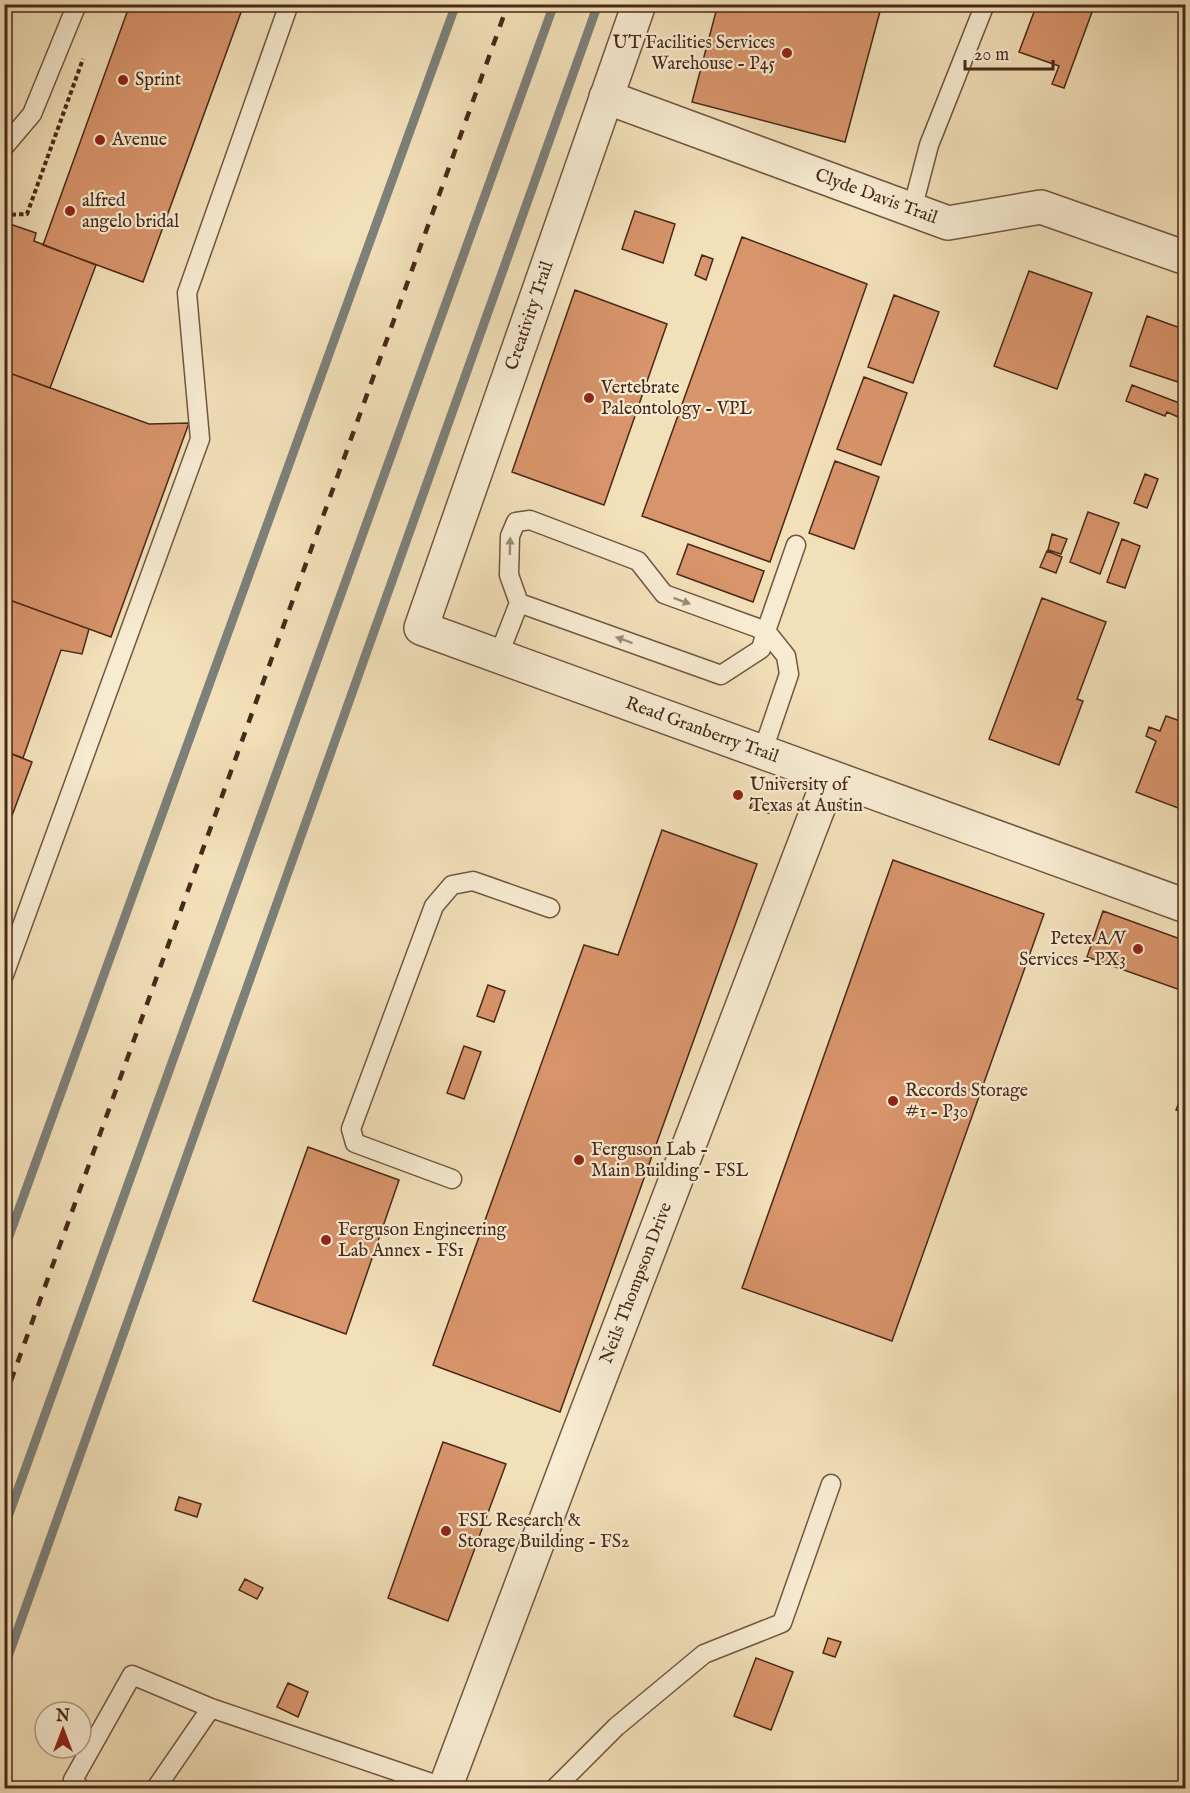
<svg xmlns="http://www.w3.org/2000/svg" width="1190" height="1793" font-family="'IM FELL English',serif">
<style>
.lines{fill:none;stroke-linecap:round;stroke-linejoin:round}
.stream{stroke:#7d807a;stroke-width:9}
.building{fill:#d8946b;stroke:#492819;stroke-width:1.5}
.lane-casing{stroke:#735641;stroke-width:21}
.street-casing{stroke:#735641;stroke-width:36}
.path{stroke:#492819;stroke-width:4;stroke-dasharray:4.5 3;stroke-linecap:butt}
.lane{stroke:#f7ebd2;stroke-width:18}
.street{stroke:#f7ebd2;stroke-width:33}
.rail{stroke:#492819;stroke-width:4.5;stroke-dasharray:10 10;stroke-linecap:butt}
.oneway{fill:#a08a76}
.poi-dot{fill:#8f2418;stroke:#f7ebd2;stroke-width:2}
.labels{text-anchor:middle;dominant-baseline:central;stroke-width:4.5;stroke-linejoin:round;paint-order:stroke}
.poi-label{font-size:18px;fill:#492819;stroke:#f7ebd2;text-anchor:start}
.street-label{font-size:18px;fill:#492819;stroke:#f7ebd2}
</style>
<rect width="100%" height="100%" fill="#f2e0b9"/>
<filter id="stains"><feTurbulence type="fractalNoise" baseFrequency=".00333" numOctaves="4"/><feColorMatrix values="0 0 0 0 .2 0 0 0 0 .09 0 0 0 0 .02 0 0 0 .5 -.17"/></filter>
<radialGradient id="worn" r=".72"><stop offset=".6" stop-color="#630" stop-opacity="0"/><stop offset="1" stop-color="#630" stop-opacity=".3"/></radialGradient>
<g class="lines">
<path class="stream" d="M 4,1250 L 456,4
M 4,1528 L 554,4
M 4,1668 L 598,4"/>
</g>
<path class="building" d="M 130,4 L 244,4 L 143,282 L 43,245 Z
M 718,4 L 882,4 L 845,142 L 692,102 Z
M 1037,4 L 1095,4 L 1064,88 L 1052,84 L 1059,66 L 1019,52 Z
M 635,211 L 675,224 L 663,263 L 622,249 Z
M 4,222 L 36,233 L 34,241 L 96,265 L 50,388 L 4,371 Z
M 742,237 L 867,284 L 770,562 L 642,516 Z
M 702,255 L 713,259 L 706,280 L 695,275 Z
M 1029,271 L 1092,293 L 1057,389 L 994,366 Z
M 575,290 L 667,324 L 604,505 L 512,472 Z
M 894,295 L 939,312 L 913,383 L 868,367 Z
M 1147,316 L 1186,330 L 1186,363 L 1178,382 L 1130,366 Z
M 4,371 L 149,424 L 189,423 L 111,637 L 4,598 Z
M 864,377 L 907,393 L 881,465 L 837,449 Z
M 1132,385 L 1182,404 L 1178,417 L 1167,412 L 1165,416 L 1126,401 Z
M 835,461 L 879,477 L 854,549 L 809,533 Z
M 1145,474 L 1158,479 L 1147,508 L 1134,503 Z
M 1088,512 L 1119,523 L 1100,574 L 1070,562 Z
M 1052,534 L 1067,539 L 1061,554 L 1048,550 Z
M 1122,539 L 1140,546 L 1125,588 L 1107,582 Z
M 688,544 L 764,571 L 753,602 L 677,574 Z
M 1047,551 L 1062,557 L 1056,573 L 1040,567 Z
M 4,598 L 89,629 L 82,654 L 61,650 L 23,758 L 4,751 Z
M 1042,598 L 1106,622 L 1077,699 L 1083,701 L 1059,765 L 989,739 Z
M 1166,716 L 1186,723 L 1186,811 L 1136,792 L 1156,741 L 1146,736 L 1149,727 L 1160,731 Z
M 4,751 L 32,762 L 4,837 Z
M 753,797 L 772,803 L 769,813 L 750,808 Z
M 662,830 L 757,864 L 560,1412 L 433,1365 L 584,945 L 618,955 Z
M 893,860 L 1044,914 L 892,1341 L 742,1288 Z
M 1103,911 L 1186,941 L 1186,992 L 1087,957 Z
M 488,985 L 505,991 L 494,1022 L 477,1016 Z
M 464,1046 L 481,1052 L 464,1099 L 447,1093 Z
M 1186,1085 L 1186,1113 L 1176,1110 Z
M 308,1147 L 399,1180 L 346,1334 L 253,1301 Z
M 443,1442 L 506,1464 L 448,1621 L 388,1598 Z
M 179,1497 L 201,1504 L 197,1517 L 175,1510 Z
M 245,1579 L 263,1588 L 257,1599 L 239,1590 Z
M 828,1638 L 841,1642 L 835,1657 L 823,1653 Z
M 756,1658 L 793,1672 L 771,1730 L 734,1716 Z
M 288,1683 L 308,1692 L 298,1717 L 277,1707 Z"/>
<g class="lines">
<g class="lane-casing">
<path id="lane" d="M 4,147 L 32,114 L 77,4
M 912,210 L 929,145 L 985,4
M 498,657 L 519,603 L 509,575 L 510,536 L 516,522 L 530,520 L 638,561 L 664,594 L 766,631 L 761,649 L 721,675 L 519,603
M 762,753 L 789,674 L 786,656 L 766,631 L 796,545
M 4,975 L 200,439 L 187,293 L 289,4
M 452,1179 L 355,1143 L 351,1129 L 434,906 L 452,885 L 473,881 L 550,908
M 80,1788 L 73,1780 L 132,1675 L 211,1708 L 446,1788
M 156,1788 L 211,1708
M 555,1788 L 616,1727 L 704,1654 L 782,1623 L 831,1484"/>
</g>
<g class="street-casing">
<g id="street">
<path id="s1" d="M 639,4 L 421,628 L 1186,906"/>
<path id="s2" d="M 606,97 L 948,223 L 1041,207 L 1186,258"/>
<path id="s3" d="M 445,1788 L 570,1456 L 830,777"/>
</g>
</g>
<path class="path" d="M 4,215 L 27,214 L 83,59"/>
<use href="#lane" class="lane"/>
<use href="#street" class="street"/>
<path class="rail" d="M 4,1400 L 508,4"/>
</g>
<defs><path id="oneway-solid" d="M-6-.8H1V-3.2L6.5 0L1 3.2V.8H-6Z" transform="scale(1.5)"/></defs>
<g class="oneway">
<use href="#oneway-solid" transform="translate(510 546) rotate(-89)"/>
<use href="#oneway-solid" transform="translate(682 601) rotate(20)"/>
<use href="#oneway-solid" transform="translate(624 640) rotate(-160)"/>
</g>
<g class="poi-dot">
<circle cx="787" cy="53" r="6"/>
<circle cx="123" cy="80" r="6"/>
<circle cx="100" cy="140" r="6"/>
<circle cx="70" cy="211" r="6"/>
<circle cx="589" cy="398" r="6"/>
<circle cx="738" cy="795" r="6"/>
<circle cx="1138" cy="949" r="6"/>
<circle cx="893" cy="1101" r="6"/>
<circle cx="579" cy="1160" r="6"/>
<circle cx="326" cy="1240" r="6"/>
<circle cx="446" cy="1531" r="6"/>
</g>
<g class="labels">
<g class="poi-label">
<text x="775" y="43" text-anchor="end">UT Facilities Services<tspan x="775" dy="21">Warehouse - P45</tspan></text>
<text x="135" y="80">Sprint</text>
<text x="112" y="140">Avenue</text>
<text x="82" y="201">alfred<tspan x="82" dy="21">angelo bridal</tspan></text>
<text x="601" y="388">Vertebrate<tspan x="601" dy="21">Paleontology - VPL</tspan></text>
<text x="750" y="785">University of<tspan x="750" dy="21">Texas at Austin</tspan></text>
<text x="1126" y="939" text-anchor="end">Petex A/V<tspan x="1126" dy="21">Services - PX3</tspan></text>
<text x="905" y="1091">Records Storage<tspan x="905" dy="21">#1 - P30</tspan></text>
<text x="591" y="1150">Ferguson Lab -<tspan x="591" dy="21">Main Building - FSL</tspan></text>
<text x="338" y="1230">Ferguson Engineering<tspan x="338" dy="21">Lab Annex - FS1</tspan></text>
<text x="458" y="1521">FSL Research &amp;<tspan x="458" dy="21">Storage Building - FS2</tspan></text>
</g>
<g class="street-label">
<text stroke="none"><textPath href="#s2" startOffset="288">Clyde Davis Trail</textPath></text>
<text transform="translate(530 316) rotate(-71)">Creativity Trail</text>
<text stroke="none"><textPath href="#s1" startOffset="960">Read Granberry Trail</textPath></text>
<text stroke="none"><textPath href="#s3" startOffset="540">Neils Thompson Drive</textPath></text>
</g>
</g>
<rect width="1190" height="1793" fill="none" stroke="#f2e0b9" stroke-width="24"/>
<rect x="6" y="6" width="1178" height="1781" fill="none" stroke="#492819" stroke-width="3"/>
<rect x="12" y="12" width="1166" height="1769" fill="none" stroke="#492819" stroke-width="1.5"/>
<g transform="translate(63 1730)"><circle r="28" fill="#f7ebd2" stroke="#b19d88" stroke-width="1.5"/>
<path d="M0-4.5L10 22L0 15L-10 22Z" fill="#8f2418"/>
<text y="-9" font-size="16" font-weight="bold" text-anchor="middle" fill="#492819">N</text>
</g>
<path d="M965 60v9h88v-9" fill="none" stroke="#492819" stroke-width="3"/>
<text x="974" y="60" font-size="18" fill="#492819" stroke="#f7ebd2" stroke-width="4.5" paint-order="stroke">20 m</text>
<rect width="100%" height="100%" filter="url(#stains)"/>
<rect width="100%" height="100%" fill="url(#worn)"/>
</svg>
